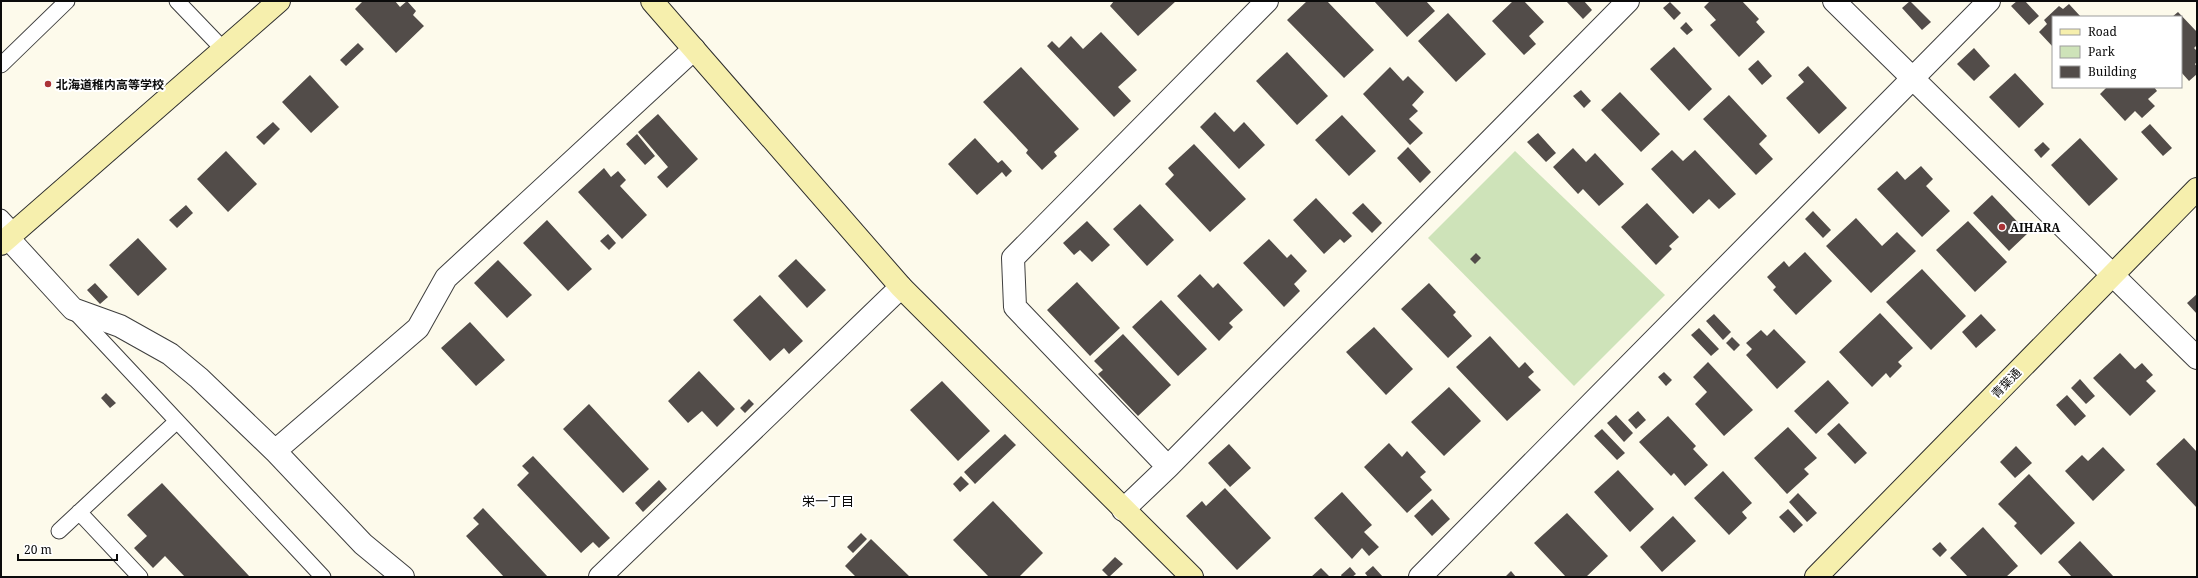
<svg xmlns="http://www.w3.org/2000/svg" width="2198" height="578" font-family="'Noto Serif','Noto Sans JP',serif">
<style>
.green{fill:#cee3b9}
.building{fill:#524c49}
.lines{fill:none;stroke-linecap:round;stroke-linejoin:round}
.lane-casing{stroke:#3e3e3e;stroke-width:17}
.street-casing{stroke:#3e3e3e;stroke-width:24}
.secondary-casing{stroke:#2d2d2d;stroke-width:24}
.lane{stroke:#fff;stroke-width:15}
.street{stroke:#fff;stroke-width:22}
.secondary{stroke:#f6efad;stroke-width:22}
.poi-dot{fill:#aa3337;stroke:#fff;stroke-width:1.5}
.labels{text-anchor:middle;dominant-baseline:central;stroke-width:4;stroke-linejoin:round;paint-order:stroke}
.poi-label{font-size:12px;font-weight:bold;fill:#0b0b0b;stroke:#fff;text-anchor:start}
.street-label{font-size:12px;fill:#0b0b0b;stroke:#fff}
.neighbourhood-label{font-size:13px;fill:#0b0b0b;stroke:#fff}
</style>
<rect width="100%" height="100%" fill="#fdfaeb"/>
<path class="green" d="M 1515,151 L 1665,295 L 1574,386 L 1428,238 Z"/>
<path class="building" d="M 363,1 L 395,1 L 400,7 L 407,1 L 416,11 L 413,15 L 424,26 L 396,53 L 355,9 Z
M 1114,1 L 1176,1 L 1138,36 L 1110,6 Z
M 1307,1 L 1327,1 L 1374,50 L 1344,78 L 1287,20 Z
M 1374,1 L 1426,1 L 1435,11 L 1407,37 Z
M 1513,1 L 1524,1 L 1544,22 L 1529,36 L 1536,44 L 1524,55 L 1492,21 Z
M 1566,1 L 1584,1 L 1592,10 L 1583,19 Z
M 1710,1 L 1742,1 L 1759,19 L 1756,22 L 1765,32 L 1739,57 L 1710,25 L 1716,20 L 1704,7 Z
M 1910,1 L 1931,22 L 1922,30 L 1902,8 Z
M 2017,1 L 2025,1 L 2039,16 L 2029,25 L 2011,6 Z
M 1670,2 L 1681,13 L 1674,20 L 1663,8 Z
M 2069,4 L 2081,17 L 2053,17 L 2053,47 L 2039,32 L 2047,24 L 2044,20 L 2059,6 L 2063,9 Z
M 2178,12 L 2197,32 L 2197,45 L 2194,48 L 2197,51 L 2197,62 L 2195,64 L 2197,67 L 2197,74 L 2189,81 L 2181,72 L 2181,17 L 2172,17 Z
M 1448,13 L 1486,54 L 1456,82 L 1418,41 Z
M 1686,22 L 1693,30 L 1687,35 L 1680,28 Z
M 1101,32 L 1137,70 L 1118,87 L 1131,101 L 1114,117 L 1047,46 L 1052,41 L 1059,48 L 1071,36 L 1083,49 Z
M 358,43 L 364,49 L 346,66 L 340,60 Z
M 1674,47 L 1712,89 L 1689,111 L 1650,69 Z
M 1974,48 L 1990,66 L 1974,81 L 1957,64 Z
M 1287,52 L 1328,96 L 1297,125 L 1256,81 Z
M 1758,60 L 1772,76 L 1762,85 L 1748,69 Z
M 1808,66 L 1847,108 L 1819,134 L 1786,98 L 1804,82 L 1798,75 Z
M 1021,67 L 1079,129 L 1054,152 L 1057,156 L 1042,170 L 1026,153 L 1028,150 L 983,102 Z
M 1390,67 L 1403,81 L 1408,76 L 1424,92 L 1412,105 L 1418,111 L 1409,119 L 1423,133 L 1410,145 L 1363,94 Z
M 2015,73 L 2044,104 L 2019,128 L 1989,97 Z
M 310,75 L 339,107 L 311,133 L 282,102 Z
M 2107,87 L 2154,87 L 2157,91 L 2148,99 L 2155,106 L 2142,118 L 2135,111 L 2125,121 L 2100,94 Z
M 1581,90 L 1591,101 L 1584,108 L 1573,96 Z
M 1620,92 L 1660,134 L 1641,152 L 1601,110 Z
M 1729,95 L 1767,136 L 1759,144 L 1773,159 L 1756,175 L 1703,119 Z
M 1215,112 L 1234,132 L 1244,122 L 1265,145 L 1239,169 L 1200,127 Z
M 658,114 L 698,159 L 667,188 L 657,177 L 668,167 L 638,132 Z
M 1342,115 L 1376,151 L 1349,176 L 1315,140 Z
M 273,122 L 280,129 L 264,145 L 256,137 Z
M 2150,124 L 2172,148 L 2163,156 L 2141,132 Z
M 1538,133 L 1556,153 L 1546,162 L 1527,142 Z
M 637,134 L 655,156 L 645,165 L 626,144 Z
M 975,138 L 998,163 L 1002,160 L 1012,171 L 1006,177 L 1002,172 L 977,195 L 948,164 Z
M 2080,138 L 2118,179 L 2089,206 L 2051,165 Z
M 2043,142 L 2050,149 L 2041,158 L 2034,150 Z
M 1194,144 L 1246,199 L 1210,232 L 1165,184 L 1174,175 L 1168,168 Z
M 1408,147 L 1431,172 L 1420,183 L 1397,158 Z
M 1573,148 L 1586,162 L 1595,153 L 1624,184 L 1599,206 L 1583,189 L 1578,194 L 1553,167 Z
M 1672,150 L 1683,161 L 1695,150 L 1736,194 L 1719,209 L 1709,199 L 1693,214 L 1651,169 Z
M 226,151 L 257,184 L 228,212 L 197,179 Z
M 1921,166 L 1933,179 L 1926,186 L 1950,211 L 1922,237 L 1877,189 L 1897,171 L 1905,180 Z
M 604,168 L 611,177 L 618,171 L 626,180 L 620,186 L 647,215 L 622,239 L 578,192 Z
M 1992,195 L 2028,233 L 2009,251 L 1973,213 Z
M 1316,198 L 1352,236 L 1344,243 L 1340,239 L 1324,254 L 1293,220 Z
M 1363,203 L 1382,223 L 1372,233 L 1352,213 Z
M 1647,203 L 1679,237 L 1669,246 L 1672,249 L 1656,265 L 1621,227 Z
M 1140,204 L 1174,240 L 1147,266 L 1113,229 Z
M 186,205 L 193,213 L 177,228 L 169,220 Z
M 1813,211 L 1831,230 L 1823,238 L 1805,219 Z
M 1856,218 L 1882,246 L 1897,232 L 1916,251 L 1871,293 L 1826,246 Z
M 547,220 L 592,269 L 568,291 L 523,243 Z
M 1087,221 L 1110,245 L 1092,262 L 1080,250 L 1074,255 L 1063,243 Z
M 1968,221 L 2007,262 L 1975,292 L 1936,250 Z
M 608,234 L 616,243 L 609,250 L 600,241 Z
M 138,238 L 167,269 L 138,296 L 109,265 Z
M 1269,239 L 1287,258 L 1291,254 L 1307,271 L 1294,284 L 1300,291 L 1284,307 L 1243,263 Z
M 1805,252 L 1832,281 L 1796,315 L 1773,290 L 1776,287 L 1767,277 L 1784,261 L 1789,267 Z
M 1476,253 L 1481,258 L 1475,264 L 1470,259 Z
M 796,259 L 826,290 L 807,308 L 778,276 Z
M 498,260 L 532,295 L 507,318 L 474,283 Z
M 1922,269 L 1966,316 L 1931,350 L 1886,302 Z
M 1200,274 L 1213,288 L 1218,283 L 1243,310 L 1229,323 L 1233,327 L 1219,341 L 1177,296 Z
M 1077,282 L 1120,328 L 1090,356 L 1047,310 Z
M 95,283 L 108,297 L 100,304 L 87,290 Z
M 1429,283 L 1456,312 L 1453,315 L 1472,336 L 1448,358 L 1401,309 Z
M 2197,294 L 2197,314 L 2187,303 Z
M 760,295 L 803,341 L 789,354 L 784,348 L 770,361 L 733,320 Z
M 1161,300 L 1207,349 L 1178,376 L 1132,327 Z
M 1880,313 L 1913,348 L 1898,362 L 1902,366 L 1890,378 L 1886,373 L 1872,387 L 1839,352 Z
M 1714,314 L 1731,332 L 1723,340 L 1706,321 Z
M 1981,314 L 1996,330 L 1976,348 L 1962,332 Z
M 470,322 L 505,360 L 476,386 L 441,348 Z
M 1374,327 L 1413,369 L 1386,395 L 1346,352 Z
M 1699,328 L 1719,349 L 1711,356 L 1691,335 Z
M 1774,329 L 1806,362 L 1777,389 L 1746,355 L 1752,349 L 1746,343 L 1761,330 L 1767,336 Z
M 1123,334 L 1171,385 L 1138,416 L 1098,374 L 1103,370 L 1094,361 Z
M 1490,336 L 1519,368 L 1525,362 L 1534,372 L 1528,377 L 1541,390 L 1507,421 L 1456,367 Z
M 1732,337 L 1740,345 L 1734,351 L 1726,343 Z
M 2120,353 L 2135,369 L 2142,363 L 2153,375 L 2146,381 L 2156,391 L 2130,416 L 2093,378 Z
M 1708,362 L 1753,410 L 1724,436 L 1695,404 L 1707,392 L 1693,377 Z
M 699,371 L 735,409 L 717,427 L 702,411 L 688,423 L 668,401 Z
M 1664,372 L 1672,380 L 1666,386 L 1658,377 Z
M 2080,379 L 2095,396 L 2086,404 L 2071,388 Z
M 1828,380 L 1849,403 L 1816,434 L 1794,411 Z
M 942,381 L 990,431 L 958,461 L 910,410 Z
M 1449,387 L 1481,421 L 1444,456 L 1411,422 Z
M 106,393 L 116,403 L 110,408 L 101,398 Z
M 2067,395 L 2086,416 L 2075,426 L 2056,405 Z
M 749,399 L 754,404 L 745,413 L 740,408 Z
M 589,404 L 649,469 L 623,493 L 563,429 Z
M 1638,411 L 1646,420 L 1636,429 L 1628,420 Z
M 1616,415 L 1633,433 L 1624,442 L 1607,423 Z
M 1668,416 L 1696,446 L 1693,449 L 1708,465 L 1685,486 L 1674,473 L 1671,476 L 1639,442 Z
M 1839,423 L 1867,453 L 1855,464 L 1827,434 Z
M 1788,427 L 1817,458 L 1804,469 L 1809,474 L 1787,494 L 1754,458 Z
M 1602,429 L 1625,453 L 1617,460 L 1594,436 Z
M 1005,434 L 1016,445 L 975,484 L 964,472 Z
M 2184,438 L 2197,452 L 2197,508 L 2156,464 Z
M 1389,443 L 1402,457 L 1407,451 L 1426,472 L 1420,477 L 1432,490 L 1407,513 L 1364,467 Z
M 1229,444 L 1251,468 L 1230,487 L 1208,463 Z
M 2016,446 L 2032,463 L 2015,478 L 2000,462 Z
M 2103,447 L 2125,470 L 2093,501 L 2065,471 L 2082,455 L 2088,461 Z
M 533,456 L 610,538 L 599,548 L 593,542 L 581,553 L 517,485 L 529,473 L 522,466 Z
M 1618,470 L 1654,509 L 1630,532 L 1594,492 Z
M 1723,471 L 1752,503 L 1742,512 L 1747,518 L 1729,535 L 1694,498 Z
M 2029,474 L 2075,523 L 2041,555 L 2014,526 L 2017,523 L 1998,504 Z
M 961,476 L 969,484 L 960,492 L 953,484 Z
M 659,480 L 667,489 L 643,512 L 635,503 Z
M 162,483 L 250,577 L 185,577 L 165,556 L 153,568 L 134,548 L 147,536 L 127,515 Z
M 1225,488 L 1271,538 L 1237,570 L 1186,516 L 1202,501 L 1206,506 Z
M 1342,492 L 1372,525 L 1364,532 L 1379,547 L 1369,556 L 1362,548 L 1352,559 L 1314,518 Z
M 1798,493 L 1817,513 L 1807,522 L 1789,502 Z
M 1432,499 L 1450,519 L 1432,536 L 1414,516 Z
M 993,501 L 1043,553 L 1019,577 L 989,577 L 953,540 Z
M 483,508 L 548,577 L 504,577 L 466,536 L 479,524 L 473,518 Z
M 1788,509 L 1803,525 L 1794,533 L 1779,517 Z
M 1567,513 L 1608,556 L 1586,577 L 1566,577 L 1534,543 Z
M 1673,516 L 1696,541 L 1662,572 L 1640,547 Z
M 1983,527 L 2018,566 L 2006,577 L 1968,577 L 1950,558 Z
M 861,533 L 867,539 L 853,553 L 847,547 Z
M 871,539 L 910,577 L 856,577 L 845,566 Z
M 2080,541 L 2114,577 L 2072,577 L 2058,562 Z
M 1940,542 L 1947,550 L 1940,557 L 1932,549 Z
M 1115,557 L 1123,564 L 1109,577 L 1102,570 Z
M 1373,566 L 1383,577 L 1368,577 L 1365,573 Z
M 1350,567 L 1356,574 L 1352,577 L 1342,577 L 1341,575 Z
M 1321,568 L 1330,577 L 1311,577 Z
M 1511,571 L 1516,577 L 1505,577 Z"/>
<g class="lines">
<g class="lane-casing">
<path id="lane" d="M 177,1 L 223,49
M 1,65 L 67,1
M 1,217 L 15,232
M 75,312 L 323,577
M 79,512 L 140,577
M 59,531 L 177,421"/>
</g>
<g class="street-casing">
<path id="street" d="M 1834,1 L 2197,358
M 8,238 L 73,309 L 120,326 L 170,354 L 199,378 L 275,451 L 363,544 L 403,577
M 275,451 L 418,328 L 446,278 L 694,49
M 1168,467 L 1015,307 L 1013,258 L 1267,1
M 1123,510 L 1168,467 L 1628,1
M 600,577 L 901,287
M 1420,577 L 1989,1"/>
</g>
<g class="secondary-casing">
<path id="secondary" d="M 652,1 L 901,287 L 1192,577
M 1,244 L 279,1
M 1816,577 L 2197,189"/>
</g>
<use href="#lane" class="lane"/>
<use href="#street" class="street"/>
<use href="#secondary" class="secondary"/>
</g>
<g class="poi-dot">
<circle cx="48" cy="84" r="4"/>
<circle cx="2002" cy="227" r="4"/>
</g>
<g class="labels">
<g class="poi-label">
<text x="56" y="84">北海道稚内高等学校</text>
<text x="2010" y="227">AIHARA</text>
</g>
<g class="street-label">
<text transform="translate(2006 383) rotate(-46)">青葉通</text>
</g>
<g class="neighbourhood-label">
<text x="828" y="501">栄一丁目</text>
</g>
</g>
<rect width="2198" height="578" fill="none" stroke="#0b0b0b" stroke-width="4"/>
<rect x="2052" y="16" width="130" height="72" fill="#ffffff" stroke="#9d9d9d"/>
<rect x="2060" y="29" width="20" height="6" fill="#f6efad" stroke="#9d9d9d"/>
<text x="2088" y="36" font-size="12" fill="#0b0b0b">Road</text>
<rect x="2060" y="46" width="20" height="12" fill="#cee3b9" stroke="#9d9d9d"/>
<text x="2088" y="56" font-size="12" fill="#0b0b0b">Park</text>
<rect x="2060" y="66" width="20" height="12" fill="#524c49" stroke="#9d9d9d"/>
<text x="2088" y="76" font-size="12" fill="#0b0b0b">Building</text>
<path d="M18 554v6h99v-6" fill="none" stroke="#0b0b0b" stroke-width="2"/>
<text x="24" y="554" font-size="12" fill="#0b0b0b" stroke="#ffffff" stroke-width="3" paint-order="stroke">20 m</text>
</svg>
